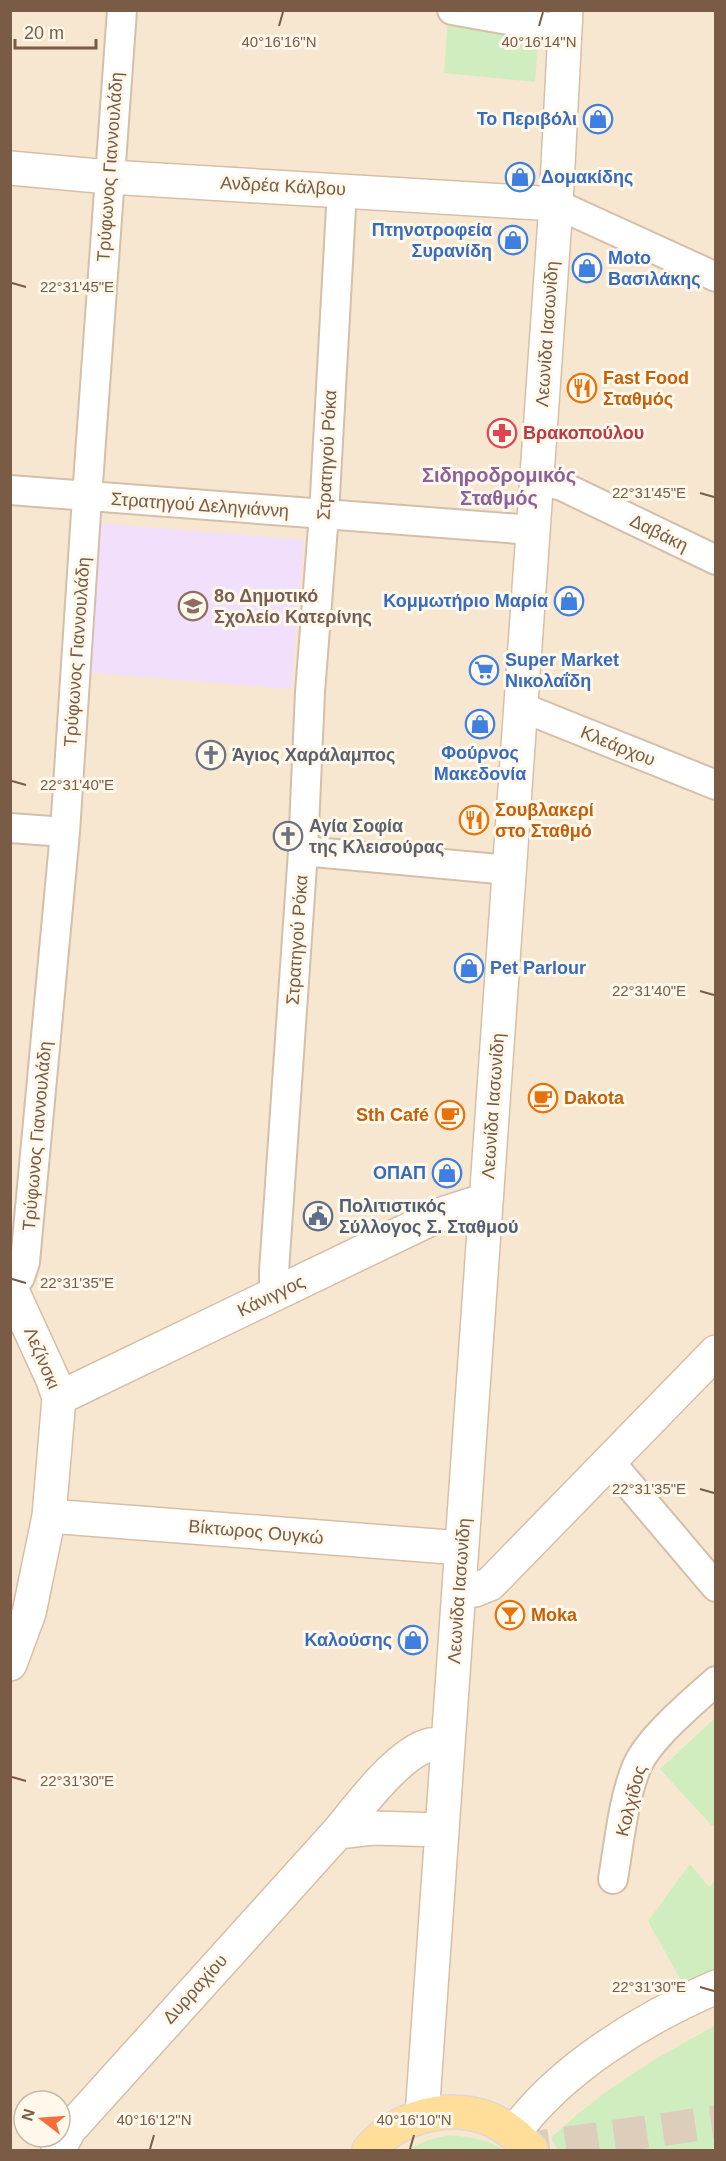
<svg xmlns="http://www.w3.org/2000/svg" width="726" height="2161" font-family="Helvetica,sans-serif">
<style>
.residential{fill:#f7e7d0;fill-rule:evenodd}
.education{fill:#f2dffb}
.green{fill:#d0edbf}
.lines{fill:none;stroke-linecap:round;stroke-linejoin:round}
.highway-tunnel{stroke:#ddcebb;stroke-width:33;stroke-dasharray:33 16;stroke-linecap:butt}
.street-casing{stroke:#d3bfaa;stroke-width:32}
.secondary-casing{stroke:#d6bfa7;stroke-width:36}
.primary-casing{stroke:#dfd8d3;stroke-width:36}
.street{stroke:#fff;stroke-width:28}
.secondary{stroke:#fff;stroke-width:33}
.primary{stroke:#ffde99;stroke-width:33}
.ticks{fill:none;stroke:#795b46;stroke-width:2}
.labels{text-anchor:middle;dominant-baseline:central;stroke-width:6;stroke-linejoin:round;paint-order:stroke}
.shop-label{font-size:18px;font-weight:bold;fill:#366cbe;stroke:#fff8eb;text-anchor:end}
.street-label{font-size:18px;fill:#795b46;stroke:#fff8eb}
.food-label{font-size:18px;font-weight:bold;fill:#c56008;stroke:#fff8eb;text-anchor:start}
.health-label{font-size:18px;font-weight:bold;fill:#be3a42;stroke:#fff8eb;text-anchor:start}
.education-label{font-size:18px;font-weight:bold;fill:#785e54;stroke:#fff8eb;text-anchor:start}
.worship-label{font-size:18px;font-weight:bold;fill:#5b616d;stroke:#fff8eb;text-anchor:start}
.service-label{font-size:18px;font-weight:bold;fill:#4e5e75;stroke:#fff8eb;text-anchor:start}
.neighbourhood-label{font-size:20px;font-weight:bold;fill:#8c619d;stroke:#fff8eb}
.ticks-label{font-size:15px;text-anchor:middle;fill:#795b46;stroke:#fff8eb;stroke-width:6;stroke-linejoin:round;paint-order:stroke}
</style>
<rect width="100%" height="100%" fill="#fef5e2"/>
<path class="residential" d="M 11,11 L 715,11 L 715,2150 L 11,2150 ZM 24,2101 L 60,2101 L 60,2137 L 24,2137 Z"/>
<path class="education" d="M 95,523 L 304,540 L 291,689 L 83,672 Z"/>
<path class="green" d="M 448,19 L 539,34 L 535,82 L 444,73 Z
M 715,1718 L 716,1823 L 712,1826 L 660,1769 Z
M 690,1864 L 709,1887 L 715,1881 L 715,1972 L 684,1986 L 648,1921 Z
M 715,2026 L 715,2150 L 558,2150 L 551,2138 C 602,2090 654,2058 715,2026 Z
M 450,2135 C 470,2137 487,2139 504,2150 L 406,2150 L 428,2140 Z"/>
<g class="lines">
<path class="highway-tunnel" d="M 517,2150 L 716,2122"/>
<g class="street-casing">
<path id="street" d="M 452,10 L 565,30
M 556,204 L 716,277
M 537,479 L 562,486 L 716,560
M 10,490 L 533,530
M 521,707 L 716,785
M 10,828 L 65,832
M 303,851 L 509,870
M 12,1289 L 20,1277 L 25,1262 L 65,832 L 87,497 L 122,10
M 274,1295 L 274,1271 L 303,851 L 310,692 L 324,514 L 342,190
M 610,1462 L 716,1587
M 613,1879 C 619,1844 623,1799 637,1766 C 650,1737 692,1703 716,1681"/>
</g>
<g class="secondary-casing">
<path id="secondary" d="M 10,168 L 109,177 L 556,204
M 10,1286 L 53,1380 L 59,1398 L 49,1516 L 29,1613 L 10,1664
M 59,1398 L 439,1215 L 486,1200
M 49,1516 L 462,1548
M 459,1588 L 475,1590 L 490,1584 L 716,1352
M 338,1832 L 372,1828 L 442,1830
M 422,2116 L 556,204 L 566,10
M 514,2133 C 560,2069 644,2018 716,1987
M 58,2150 L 69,2130 L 338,1832 C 359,1807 399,1752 430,1745 C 435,1744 443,1745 448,1744"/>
</g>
<g class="primary-casing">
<path id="primary" d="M 369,2150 C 396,2118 446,2103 487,2118 C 505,2125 518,2137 531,2150"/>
</g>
<use href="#street" class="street"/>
<use href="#secondary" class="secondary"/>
<use href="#primary" class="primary"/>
</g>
<path class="ticks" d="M 279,26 L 283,12M 539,26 L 543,12M 12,283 L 26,287M 700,493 L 714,497M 12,781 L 26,785M 700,991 L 714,995M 12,1279 L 26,1283M 700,1489 L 714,1493M 12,1777 L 26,1781M 700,1987 L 714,1991M 150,2149 L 154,2135M 410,2149 L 414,2135"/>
<defs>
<g id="shop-ring" transform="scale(1.5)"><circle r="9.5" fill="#fff8eb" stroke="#3f7fe0" stroke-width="1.5"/><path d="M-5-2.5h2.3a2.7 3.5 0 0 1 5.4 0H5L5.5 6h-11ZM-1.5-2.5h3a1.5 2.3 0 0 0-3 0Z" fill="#3f7fe0"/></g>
<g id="restaurant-ring" transform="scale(1.5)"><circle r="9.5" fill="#fff8eb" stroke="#e8710a" stroke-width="1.5"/><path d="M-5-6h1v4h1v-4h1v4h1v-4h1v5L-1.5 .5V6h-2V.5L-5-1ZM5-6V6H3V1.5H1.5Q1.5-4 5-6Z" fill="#e8710a"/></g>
<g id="pharmacy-ring" transform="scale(1.5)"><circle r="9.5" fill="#fff8eb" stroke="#e0444e" stroke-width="1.5"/><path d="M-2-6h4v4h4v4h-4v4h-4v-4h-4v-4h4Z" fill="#e0444e"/></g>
<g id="school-ring" transform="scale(1.5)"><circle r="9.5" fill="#fff8eb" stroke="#8d6e63" stroke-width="1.5"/><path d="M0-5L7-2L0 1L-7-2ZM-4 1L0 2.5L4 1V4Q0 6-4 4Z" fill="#8d6e63"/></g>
<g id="supermarket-ring" transform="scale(1.5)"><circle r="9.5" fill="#fff8eb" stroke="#3f7fe0" stroke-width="1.5"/><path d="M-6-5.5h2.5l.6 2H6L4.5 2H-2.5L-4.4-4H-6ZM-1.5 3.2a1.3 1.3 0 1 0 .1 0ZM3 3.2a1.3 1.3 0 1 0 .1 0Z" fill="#3f7fe0"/></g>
<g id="church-ring" transform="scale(1.5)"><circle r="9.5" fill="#fff8eb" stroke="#6b7280" stroke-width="1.5"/><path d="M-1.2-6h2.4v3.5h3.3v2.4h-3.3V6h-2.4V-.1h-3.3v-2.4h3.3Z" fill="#6b7280"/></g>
<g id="cafe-ring" transform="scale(1.5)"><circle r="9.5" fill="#fff8eb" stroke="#e8710a" stroke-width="1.5"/><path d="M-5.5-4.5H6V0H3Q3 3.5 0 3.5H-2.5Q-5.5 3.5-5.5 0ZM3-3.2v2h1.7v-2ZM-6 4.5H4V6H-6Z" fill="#e8710a"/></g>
<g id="civic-ring" transform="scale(1.5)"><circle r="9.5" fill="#fff8eb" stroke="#5c6f8a" stroke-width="1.5"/><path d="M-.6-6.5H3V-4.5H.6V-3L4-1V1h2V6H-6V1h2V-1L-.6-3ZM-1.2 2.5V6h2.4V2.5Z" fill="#5c6f8a"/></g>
<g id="bar-ring" transform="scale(1.5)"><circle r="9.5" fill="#fff8eb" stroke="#e8710a" stroke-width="1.5"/><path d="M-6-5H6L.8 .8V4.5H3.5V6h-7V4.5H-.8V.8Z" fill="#e8710a"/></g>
</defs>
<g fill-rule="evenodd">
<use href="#shop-ring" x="598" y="119"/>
<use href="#shop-ring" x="520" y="177"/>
<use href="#shop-ring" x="513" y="240"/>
<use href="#shop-ring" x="587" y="268"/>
<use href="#restaurant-ring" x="582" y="388"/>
<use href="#pharmacy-ring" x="502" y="433"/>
<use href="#shop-ring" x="569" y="601"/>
<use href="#school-ring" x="193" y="606"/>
<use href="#supermarket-ring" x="484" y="670"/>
<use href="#shop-ring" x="480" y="724"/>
<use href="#church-ring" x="211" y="755"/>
<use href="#restaurant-ring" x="474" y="820"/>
<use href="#church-ring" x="288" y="836"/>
<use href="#shop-ring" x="469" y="968"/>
<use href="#cafe-ring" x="543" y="1098"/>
<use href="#cafe-ring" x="450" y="1115"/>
<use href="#shop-ring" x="447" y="1173"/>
<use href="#civic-ring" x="318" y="1216"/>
<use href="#bar-ring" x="510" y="1615"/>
<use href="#shop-ring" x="413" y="1640"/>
</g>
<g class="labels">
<g class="shop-label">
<text x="577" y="119">Το Περιβόλι</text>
<text x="541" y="177" text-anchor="start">Δομακίδης</text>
<text x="492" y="230">Πτηνοτροφεία<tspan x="492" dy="21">Συρανίδη</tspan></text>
<text x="608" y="258" text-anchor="start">Moto<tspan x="608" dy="21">Bασιλάκης</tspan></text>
<text x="548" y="601">Κομμωτήριο Μαρία</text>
<text x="505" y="660" text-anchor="start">Super Market<tspan x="505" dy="21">Νικολαΐδη</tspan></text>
<text x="480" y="753" text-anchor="middle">Φούρνος<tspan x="480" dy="21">Μακεδονία</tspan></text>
<text x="490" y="968" text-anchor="start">Pet Parlour</text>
<text x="426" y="1173">ΟΠΑΠ</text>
<text x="392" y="1640">Καλούσης</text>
</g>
<g class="street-label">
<text transform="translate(110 167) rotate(-86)">Τρύφωνος Γιαννουλάδη</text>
<text transform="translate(283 186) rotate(3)">Ανδρέα Κάλβου</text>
<text transform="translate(547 334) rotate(-86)">Λεωνίδα Ιασωνίδη</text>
<text transform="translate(327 455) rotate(-87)">Στρατηγού Ρόκα</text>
<text transform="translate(200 505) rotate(4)">Στρατηγού Δεληγιάννη</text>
<text transform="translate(659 533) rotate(26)">Δαβάκη</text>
<text transform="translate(77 652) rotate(-86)">Τρύφωνος Γιαννουλάδη</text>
<text transform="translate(618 746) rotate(22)">Κλεάρχου</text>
<text transform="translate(297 940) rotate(-86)">Στρατηγού Ρόκα</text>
<text transform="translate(493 1106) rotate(-86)">Λεωνίδα Ιασωνίδη</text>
<text transform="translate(37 1136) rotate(-85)">Τρύφωνος Γιαννουλάδη</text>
<text transform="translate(271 1296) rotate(-26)">Κάνιγγος</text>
<text transform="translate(42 1358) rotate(67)">Λεζίνσκι</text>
<text transform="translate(256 1532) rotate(5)">Βίκτωρος Ουγκώ</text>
<text transform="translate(459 1591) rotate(-86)">Λεωνίδα Ιασωνίδη</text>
<text transform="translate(631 1801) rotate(-75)">Κολχίδος</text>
<text transform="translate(195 1989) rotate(-48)">Δυρραχίου</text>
</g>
<g class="food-label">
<text x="603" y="378">Fast Food<tspan x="603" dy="21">Σταθμός</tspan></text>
<text x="495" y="810">Σουβλακερί<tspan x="495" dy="21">στο Σταθμό</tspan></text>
<text x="564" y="1098">Dakota</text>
<text x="429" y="1115" text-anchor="end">Sth Café</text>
<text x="531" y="1615">Moka</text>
</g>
<g class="health-label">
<text x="523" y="433">Βρακοπούλου</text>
</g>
<g class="education-label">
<text x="214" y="596">8ο Δημοτικό<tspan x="214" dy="21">Σχολείο Κατερίνης</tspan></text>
</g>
<g class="worship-label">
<text x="232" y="755">Άγιος Χαράλαμπος</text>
<text x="309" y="826">Αγία Σοφία<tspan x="309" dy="21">της Κλεισούρας</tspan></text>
</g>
<g class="service-label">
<text x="339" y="1206">Πολιτιστικός<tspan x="339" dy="21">Σύλλογος Σ. Σταθμού</tspan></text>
</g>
<g class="neighbourhood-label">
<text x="499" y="475">Σιδηροδρομικός<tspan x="499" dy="23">Σταθμός</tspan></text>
</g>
</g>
<g class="ticks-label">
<text x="279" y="47">40°16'16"N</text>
<text x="539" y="47">40°16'14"N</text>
<text x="77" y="292">22°31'45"E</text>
<text x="649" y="498">22°31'45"E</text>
<text x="77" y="790">22°31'40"E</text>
<text x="649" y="996">22°31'40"E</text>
<text x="77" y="1288">22°31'35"E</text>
<text x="649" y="1494">22°31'35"E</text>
<text x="77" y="1786">22°31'30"E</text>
<text x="649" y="1992">22°31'30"E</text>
<text x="154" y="2125">40°16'12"N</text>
<text x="414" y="2125">40°16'10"N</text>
</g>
<rect width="726" height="2161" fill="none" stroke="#795b46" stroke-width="24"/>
<g transform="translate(42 2119) rotate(287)"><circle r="28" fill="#fff8eb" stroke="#c9b9a9" stroke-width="1.5"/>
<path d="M0-4.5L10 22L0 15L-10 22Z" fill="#f46f3c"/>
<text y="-9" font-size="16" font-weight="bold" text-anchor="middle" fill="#795b46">N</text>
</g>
<path d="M15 39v9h81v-9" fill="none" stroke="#795b46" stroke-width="3"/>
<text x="24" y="39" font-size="18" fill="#795b46" stroke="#fff8eb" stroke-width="4.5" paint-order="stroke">20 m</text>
</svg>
